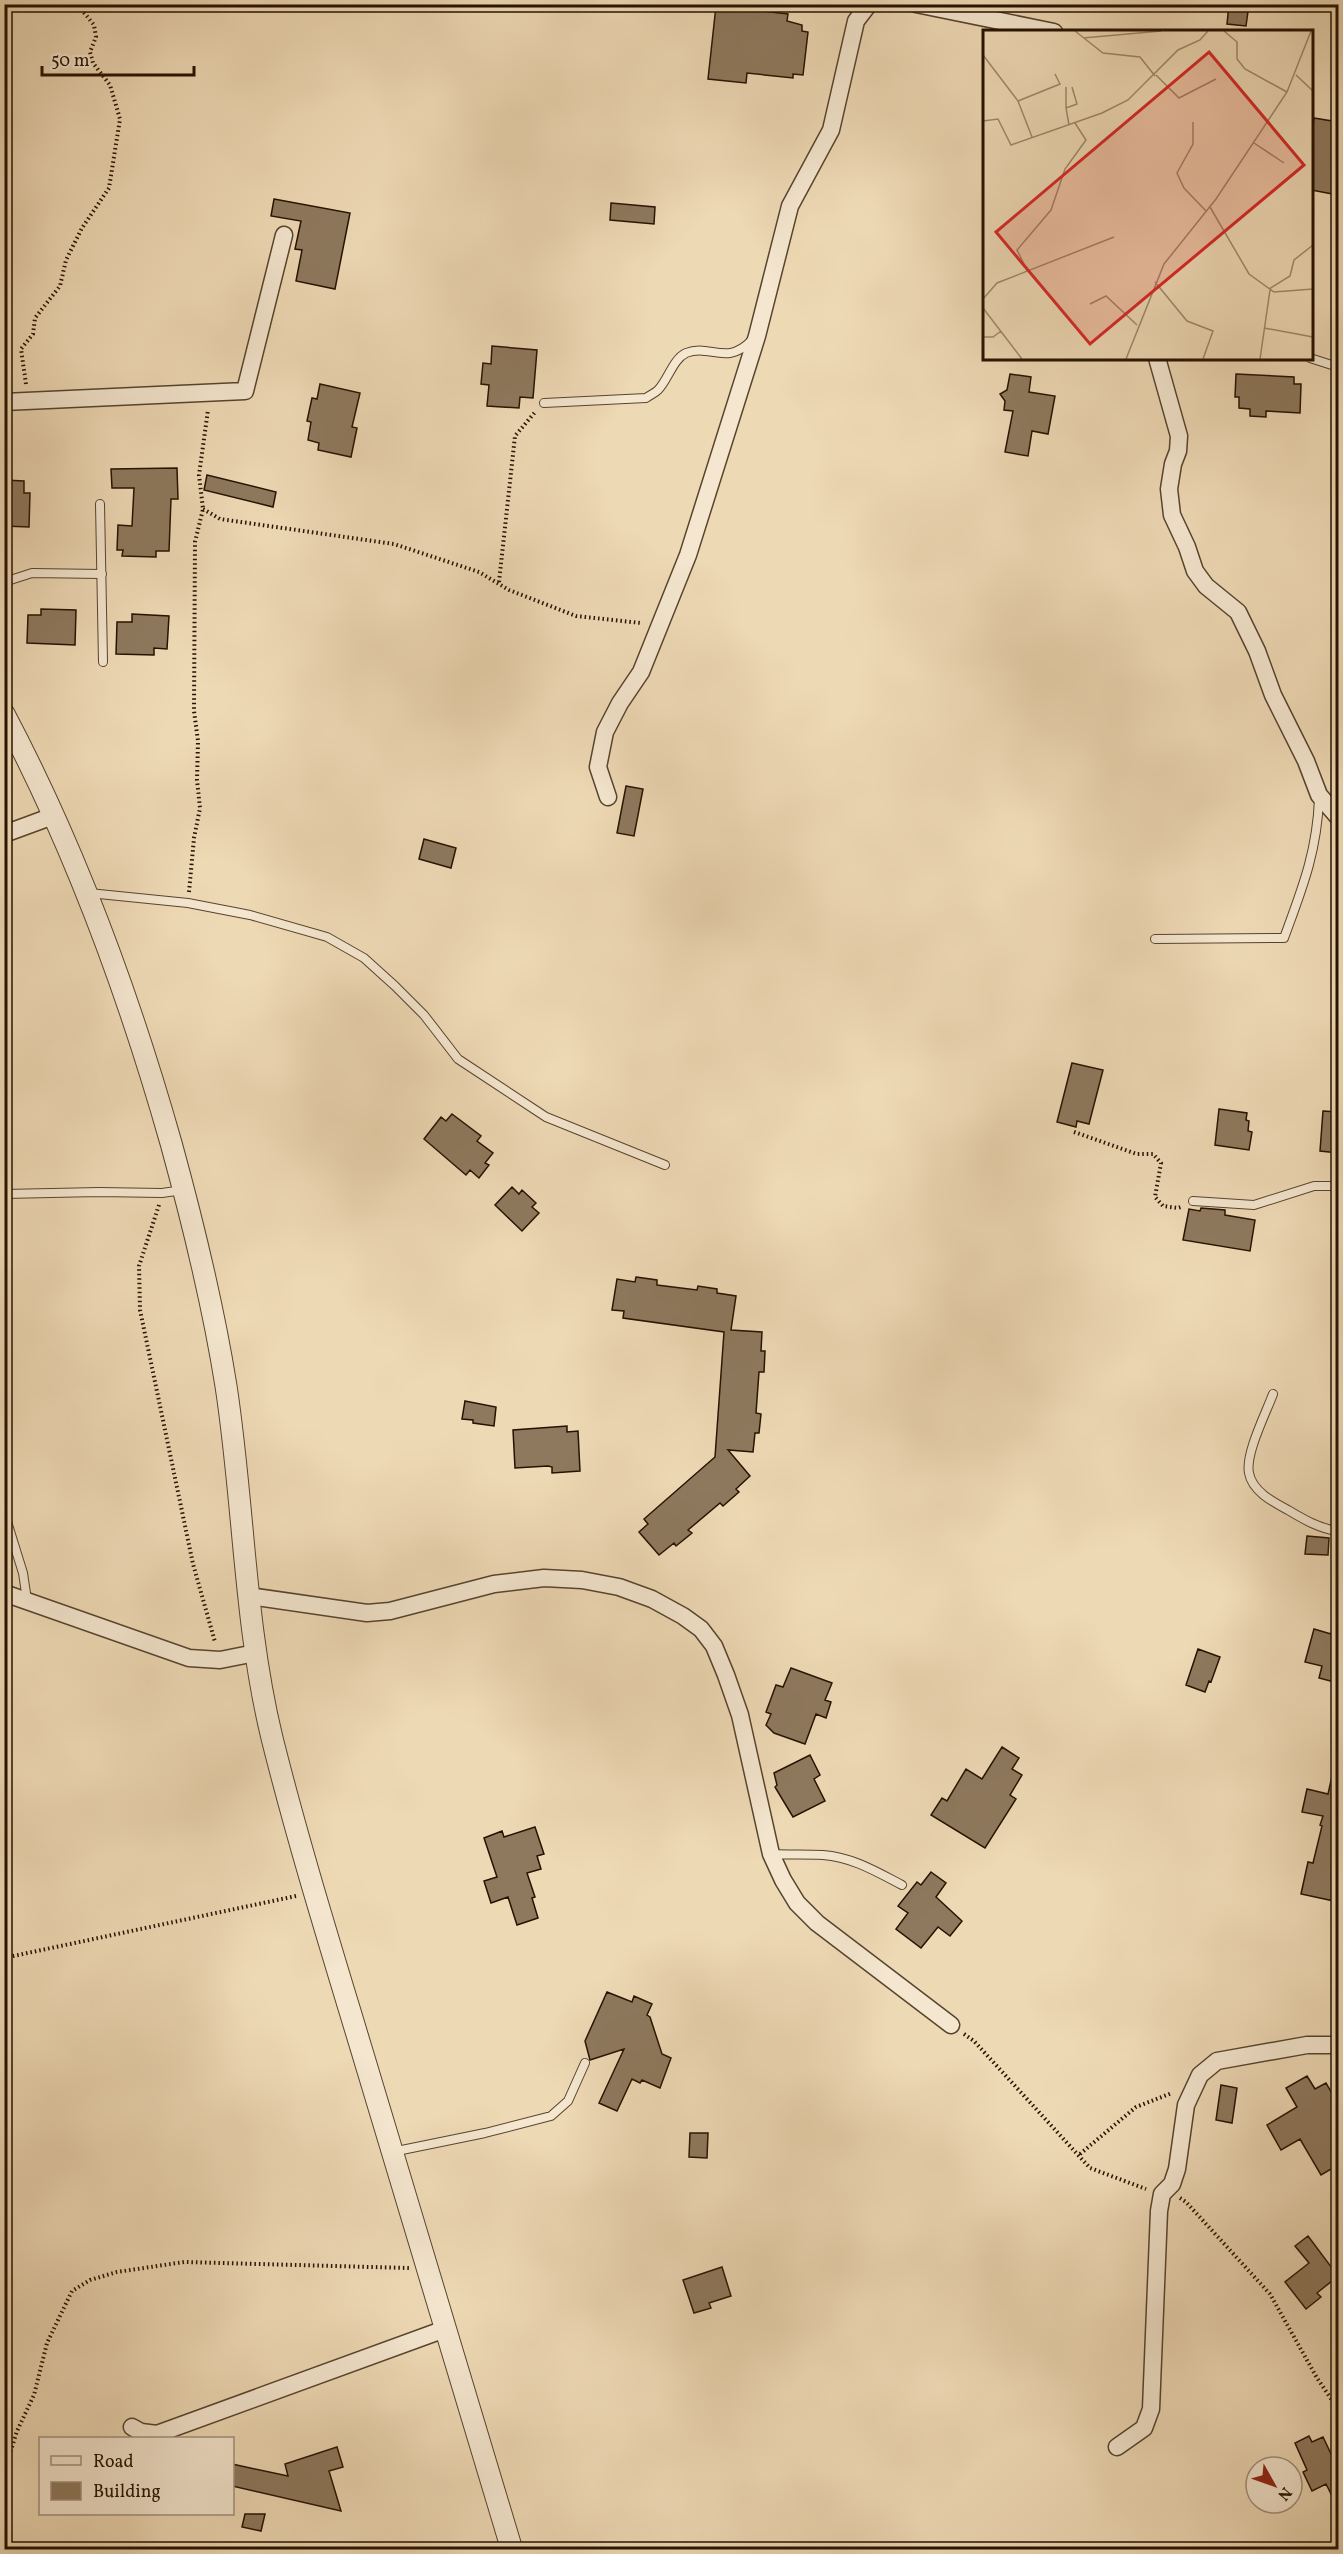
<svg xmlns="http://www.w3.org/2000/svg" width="1343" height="2554" font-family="Vollkorn,serif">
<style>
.building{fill:#8e795e;stroke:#251200;stroke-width:1.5}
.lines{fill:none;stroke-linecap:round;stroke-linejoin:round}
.service-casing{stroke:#57442d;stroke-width:10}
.minor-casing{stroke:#57442d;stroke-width:19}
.tertiary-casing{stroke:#57442d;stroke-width:23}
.path{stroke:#251200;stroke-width:4;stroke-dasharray:1.5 3;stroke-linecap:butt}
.service{stroke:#f4e6cf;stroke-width:8}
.minor{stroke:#f4e6cf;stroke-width:16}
.tertiary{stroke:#f4e6cf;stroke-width:21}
.inset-road{fill:none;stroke:#9e896d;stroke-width:1.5}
.view{fill:#d62828;fill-opacity:0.15;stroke:#d62828;stroke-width:3}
.inset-edge{fill:none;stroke:#251200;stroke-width:3}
</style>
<rect width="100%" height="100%" fill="#eed9b5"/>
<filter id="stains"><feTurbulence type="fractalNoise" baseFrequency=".00333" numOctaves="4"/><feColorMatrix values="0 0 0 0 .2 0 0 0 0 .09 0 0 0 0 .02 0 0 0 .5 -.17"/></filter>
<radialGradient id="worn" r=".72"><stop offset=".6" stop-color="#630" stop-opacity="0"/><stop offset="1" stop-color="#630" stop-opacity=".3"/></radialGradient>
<path class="building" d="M 1229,4 L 1249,4 L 1246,26 L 1227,24 Z
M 716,6 L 788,14 L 787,21 L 802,25 L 802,31 L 808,32 L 803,75 L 793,74 L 793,78 L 747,73 L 746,83 L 708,79 Z
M 1314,118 L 1338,122 L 1338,195 L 1311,190 L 1311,135 Z
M 274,199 L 350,213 L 335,289 L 296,281 L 302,250 L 295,249 L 301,221 L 271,216 Z
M 611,203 L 655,207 L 654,224 L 610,220 Z
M 492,346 L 537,350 L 533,398 L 520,397 L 519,408 L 487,406 L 489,385 L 481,384 L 483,363 L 491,364 Z
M 1010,374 L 1031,377 L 1029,392 L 1055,396 L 1048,434 L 1032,431 L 1028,456 L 1005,452 L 1013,411 L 1004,410 L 1005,401 L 1000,394 L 1007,390 Z
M 1236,374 L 1294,377 L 1294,384 L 1301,384 L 1300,413 L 1266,411 L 1266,417 L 1250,416 L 1250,409 L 1239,408 L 1239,397 L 1235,397 Z
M 320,384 L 360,393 L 352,427 L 357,428 L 351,457 L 318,450 L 319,443 L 308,440 L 311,422 L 307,421 L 312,398 L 317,399 Z
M 177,468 L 178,499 L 171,499 L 169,551 L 156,551 L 156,557 L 122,556 L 123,550 L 117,550 L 118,525 L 132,526 L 134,488 L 112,488 L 111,469 Z
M 207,475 L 276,492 L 273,507 L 204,490 Z
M 4,480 L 24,481 L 24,493 L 30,493 L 29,527 L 4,526 Z
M 41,609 L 76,610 L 75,645 L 27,643 L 28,615 L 41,615 Z
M 132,614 L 169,616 L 167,649 L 154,648 L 154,655 L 116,654 L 117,622 L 132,622 Z
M 626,786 L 643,789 L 634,836 L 617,833 Z
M 424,839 L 456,848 L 451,868 L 419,859 Z
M 1072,1063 L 1103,1070 L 1089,1124 L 1077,1121 L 1076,1127 L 1057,1122 Z
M 1219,1109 L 1247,1113 L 1246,1120 L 1249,1121 L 1248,1131 L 1252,1132 L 1249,1150 L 1215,1145 Z
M 1323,1111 L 1338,1112 L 1338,1153 L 1320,1151 Z
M 452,1114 L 481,1136 L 477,1141 L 493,1153 L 485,1163 L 489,1165 L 479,1178 L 470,1170 L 466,1175 L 424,1139 L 441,1117 L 446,1121 Z
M 512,1187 L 519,1194 L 522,1190 L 536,1203 L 532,1207 L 539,1213 L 522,1231 L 495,1205 Z
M 1201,1208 L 1225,1210 L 1225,1215 L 1255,1220 L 1250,1251 L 1183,1240 L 1189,1209 L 1200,1211 Z
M 636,1277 L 657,1280 L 657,1285 L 697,1290 L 698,1286 L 717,1289 L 717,1293 L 736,1296 L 731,1330 L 762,1332 L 761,1351 L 765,1351 L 764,1372 L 759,1372 L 756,1413 L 761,1414 L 759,1433 L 755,1433 L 753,1452 L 728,1450 L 750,1476 L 736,1489 L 739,1492 L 723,1506 L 720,1503 L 688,1530 L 692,1533 L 676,1546 L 674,1543 L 659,1555 L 639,1532 L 648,1524 L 644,1519 L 715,1457 L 724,1332 L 623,1318 L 624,1311 L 612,1310 L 617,1279 L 635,1282 Z
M 465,1401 L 496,1407 L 494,1426 L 473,1423 L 473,1420 L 462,1419 Z
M 567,1426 L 567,1432 L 578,1431 L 580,1471 L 552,1473 L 552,1467 L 548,1466 L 515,1468 L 513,1430 Z
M 1307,1536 L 1329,1538 L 1328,1555 L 1305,1554 Z
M 1333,1625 L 1338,1625 L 1338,1683 L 1319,1678 L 1322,1666 L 1305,1662 L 1314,1629 L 1331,1634 Z
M 1198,1649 L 1220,1657 L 1211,1682 L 1209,1681 L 1205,1692 L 1186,1685 Z
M 791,1668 L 832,1683 L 825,1700 L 831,1702 L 826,1718 L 816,1714 L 805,1744 L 774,1733 L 766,1725 L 771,1714 L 766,1712 L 776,1685 L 783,1687 Z
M 1002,1747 L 1019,1758 L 1012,1769 L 1022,1775 L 1010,1795 L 1016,1799 L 985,1848 L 931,1815 L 942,1798 L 947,1801 L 966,1769 L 982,1779 Z
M 810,1755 L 820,1775 L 814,1779 L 825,1801 L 793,1817 L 775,1787 L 777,1785 L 774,1773 Z
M 1332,1776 L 1338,1777 L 1338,1880 L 1334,1901 L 1301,1894 L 1308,1862 L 1313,1863 L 1322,1826 L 1320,1825 L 1323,1816 L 1302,1812 L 1307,1789 L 1328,1794 Z
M 535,1827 L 544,1854 L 537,1856 L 541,1869 L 527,1873 L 535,1897 L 532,1898 L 538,1918 L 517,1925 L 508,1897 L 491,1903 L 484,1881 L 497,1877 L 484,1838 L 502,1831 L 504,1837 Z
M 931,1872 L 946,1883 L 936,1897 L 962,1921 L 950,1936 L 938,1927 L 921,1948 L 896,1929 L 908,1913 L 898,1906 L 917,1882 L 921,1885 Z
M 607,1992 L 632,2002 L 634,1996 L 652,2004 L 647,2015 L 650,2017 L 662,2054 L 671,2058 L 660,2088 L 642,2080 L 640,2083 L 632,2079 L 617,2111 L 599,2103 L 624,2049 L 590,2060 L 585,2041 Z
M 1307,2076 L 1315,2089 L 1326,2083 L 1338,2104 L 1338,2112 L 1332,2116 L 1338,2128 L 1338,2165 L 1321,2175 L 1300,2139 L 1281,2150 L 1267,2125 L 1297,2107 L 1286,2088 Z
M 1221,2085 L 1237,2088 L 1232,2123 L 1216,2120 Z
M 690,2133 L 708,2133 L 707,2158 L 689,2157 Z
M 1308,2236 L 1338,2276 L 1317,2293 L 1321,2297 L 1306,2309 L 1285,2282 L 1309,2263 L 1295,2246 Z
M 722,2267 L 731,2296 L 709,2303 L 711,2308 L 694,2313 L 683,2280 Z
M 1309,2436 L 1312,2442 L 1323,2437 L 1333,2458 L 1338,2456 L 1338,2508 L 1326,2484 L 1312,2491 L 1303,2472 L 1307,2470 L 1295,2443 Z
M 337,2447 L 343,2467 L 329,2471 L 341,2511 L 232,2486 L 232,2464 L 288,2476 L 285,2464 Z
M 245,2514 L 265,2514 L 261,2531 L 242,2527 Z"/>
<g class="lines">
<g class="service-casing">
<path id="service" d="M 1310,358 L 1338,367
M 544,403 L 646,398 C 650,395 655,393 658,390 C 668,380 673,359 686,353 C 710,343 726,367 752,340
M 100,504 L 103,662
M 4,582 L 32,573 L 102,574
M 89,893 L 188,903 L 250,915 L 327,937 L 364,958 L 395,986 L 424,1015 L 458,1059 L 546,1117 L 665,1165
M 1155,939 L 1284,938 C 1302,889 1317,852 1319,799
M 4,1194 L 99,1192 L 162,1193 L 183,1190
M 1193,1201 L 1254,1205 L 1314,1186 L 1338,1186
M 1273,1394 C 1266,1413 1245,1454 1249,1473 C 1252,1491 1273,1502 1288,1510 C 1303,1519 1320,1529 1338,1531
M 4,1512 L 23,1573 L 27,1600
M 771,1854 C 789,1855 806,1854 823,1855 C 852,1857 877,1872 902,1885
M 392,2152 L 485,2133 L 551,2116 L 568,2101 L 585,2063"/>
</g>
<g class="minor-casing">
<path id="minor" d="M 916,4 L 1054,32
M 1157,358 L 1179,436 L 1178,451 L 1173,464 L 1169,489 L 1172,515 L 1187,547 L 1195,571 L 1206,586 L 1238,612 L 1257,651 L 1273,695 L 1306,761 L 1319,795 L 1338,817
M 4,402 L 245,391 L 284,235
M 608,797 L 598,767 L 605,732 L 620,703 L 641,672 L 688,555 L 757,336 L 790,206 L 831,130 L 856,21 L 869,4
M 4,834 L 53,816
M 4,1593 L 189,1658 L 220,1660 L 255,1653
M 249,1596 L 367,1613 L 390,1611 L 494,1584 L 544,1578 L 582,1580 L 619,1587 L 652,1599 L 683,1616 L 701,1629 L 714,1646 L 726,1675 L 740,1715 L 771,1854 L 783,1880 L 797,1903 L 817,1923 L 951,2025
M 132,2427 L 141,2432 L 157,2434 L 445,2329
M 1117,2447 L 1144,2428 L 1151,2409 L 1159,2211 L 1162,2194 L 1172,2184 L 1177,2169 L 1186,2105 L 1200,2075 L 1217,2061 L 1307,2045 L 1338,2045"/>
</g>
<g class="tertiary-casing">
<path id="tertiary" d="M 4,714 C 76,850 129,995 171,1143 C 193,1223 213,1304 226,1386 C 244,1503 244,1623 272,1738 C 300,1850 335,1961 368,2071 C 416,2230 464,2390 512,2550"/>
</g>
<path class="path" d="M 26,384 L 21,349 L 33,334 L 35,318 L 60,286 L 66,260 L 82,228 L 109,188 L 120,119 L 110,85 L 93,63 L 90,52 L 96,37 L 94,25 L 77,4
M 203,509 L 220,519 L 394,544 L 479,572 L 509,590 L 576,616 L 641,623
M 499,582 L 515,436 L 536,411
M 189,892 L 194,838 L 200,808 L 197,780 L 198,741 L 194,711 L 195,542 L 203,509 L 199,475 L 208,410
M 1074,1132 L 1137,1154 L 1153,1154 L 1161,1163 L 1155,1197 L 1163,1206 L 1178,1208 L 1181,1207
M 159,1205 L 139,1266 L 140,1310 L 193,1564 L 215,1642
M 4,1958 L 296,1896
M 964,2034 L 974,2041 L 1090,2168 L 1146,2189
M 1080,2154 L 1136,2107 L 1172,2093
M 1180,2198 L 1186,2202 L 1270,2294 L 1317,2378 L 1338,2409
M 4,2473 L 17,2431 L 34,2395 L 47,2343 L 72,2291 L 90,2280 L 117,2272 L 184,2262 L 409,2268
M 440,2550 L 449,2544"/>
<use href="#service" class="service"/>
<use href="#minor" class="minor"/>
<use href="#tertiary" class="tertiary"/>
</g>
<g transform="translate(983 30)">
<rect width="330" height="330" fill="#eed9b5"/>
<path class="inset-road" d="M 92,1 L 120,23 L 157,27 L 172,46M 241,1 L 254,12 L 254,29 L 262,39 L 304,62M 100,8 L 178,1M 0,25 L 35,71 L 49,107M 173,45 L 196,68 L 233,49M 313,45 L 330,61M 35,71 L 77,54 L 72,44M 83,78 L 83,57M 0,91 L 15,89 L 28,115 L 119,83 L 145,70 L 195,20 L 217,10 L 225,1M 210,92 L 210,114 L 194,143 L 201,158 L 223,181M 86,95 L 83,78 L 94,74 L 89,57M 271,113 L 301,133M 227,177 L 266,244 L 291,262 L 330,259M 44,240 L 34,220 L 68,180 L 82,139 L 103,110 L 92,93M 172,252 L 204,291 L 230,301 L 220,329M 286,259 L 307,246 L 311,230 L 330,215M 0,269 L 14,253 L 131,207M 107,274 L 123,266 L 154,295M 0,278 L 39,329M 281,298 L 330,307M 0,307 L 10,307 L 18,301M 143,329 L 181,234 L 233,169 L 304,62 L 328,1M 277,329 L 287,260"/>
<path class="view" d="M 226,22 L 321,135 L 107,314 L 13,202 Z"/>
<rect width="330" height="330" class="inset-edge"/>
</g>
<rect width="1343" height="2554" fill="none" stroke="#eed9b5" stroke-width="24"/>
<rect x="6" y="6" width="1331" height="2542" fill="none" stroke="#251200" stroke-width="3"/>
<rect x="12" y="12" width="1319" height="2530" fill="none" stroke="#251200" stroke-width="1.5"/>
<rect x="39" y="2437" width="195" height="78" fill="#f4e6cf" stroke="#a1917c" stroke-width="1.5"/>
<rect x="51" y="2456" width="30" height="9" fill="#f4e6cf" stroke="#a1917c" stroke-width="1.5"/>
<text x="93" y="2467" font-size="18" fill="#251200">Road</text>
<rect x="51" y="2482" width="30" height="18" fill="#8e795e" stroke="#a1917c" stroke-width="1.5"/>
<text x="93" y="2497" font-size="18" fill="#251200">Building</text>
<g transform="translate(1274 2485) rotate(130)"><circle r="28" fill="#f4e6cf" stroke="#a1917c" stroke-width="1.5"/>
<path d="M0-4.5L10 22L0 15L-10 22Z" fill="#8f2418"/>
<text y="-9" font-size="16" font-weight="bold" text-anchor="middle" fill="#251200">N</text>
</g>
<path d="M42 66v9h152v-9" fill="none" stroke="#251200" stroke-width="3"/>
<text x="51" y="66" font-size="18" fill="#251200" stroke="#f4e6cf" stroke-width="4.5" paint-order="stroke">50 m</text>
<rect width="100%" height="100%" filter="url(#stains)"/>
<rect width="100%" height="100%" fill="url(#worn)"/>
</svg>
